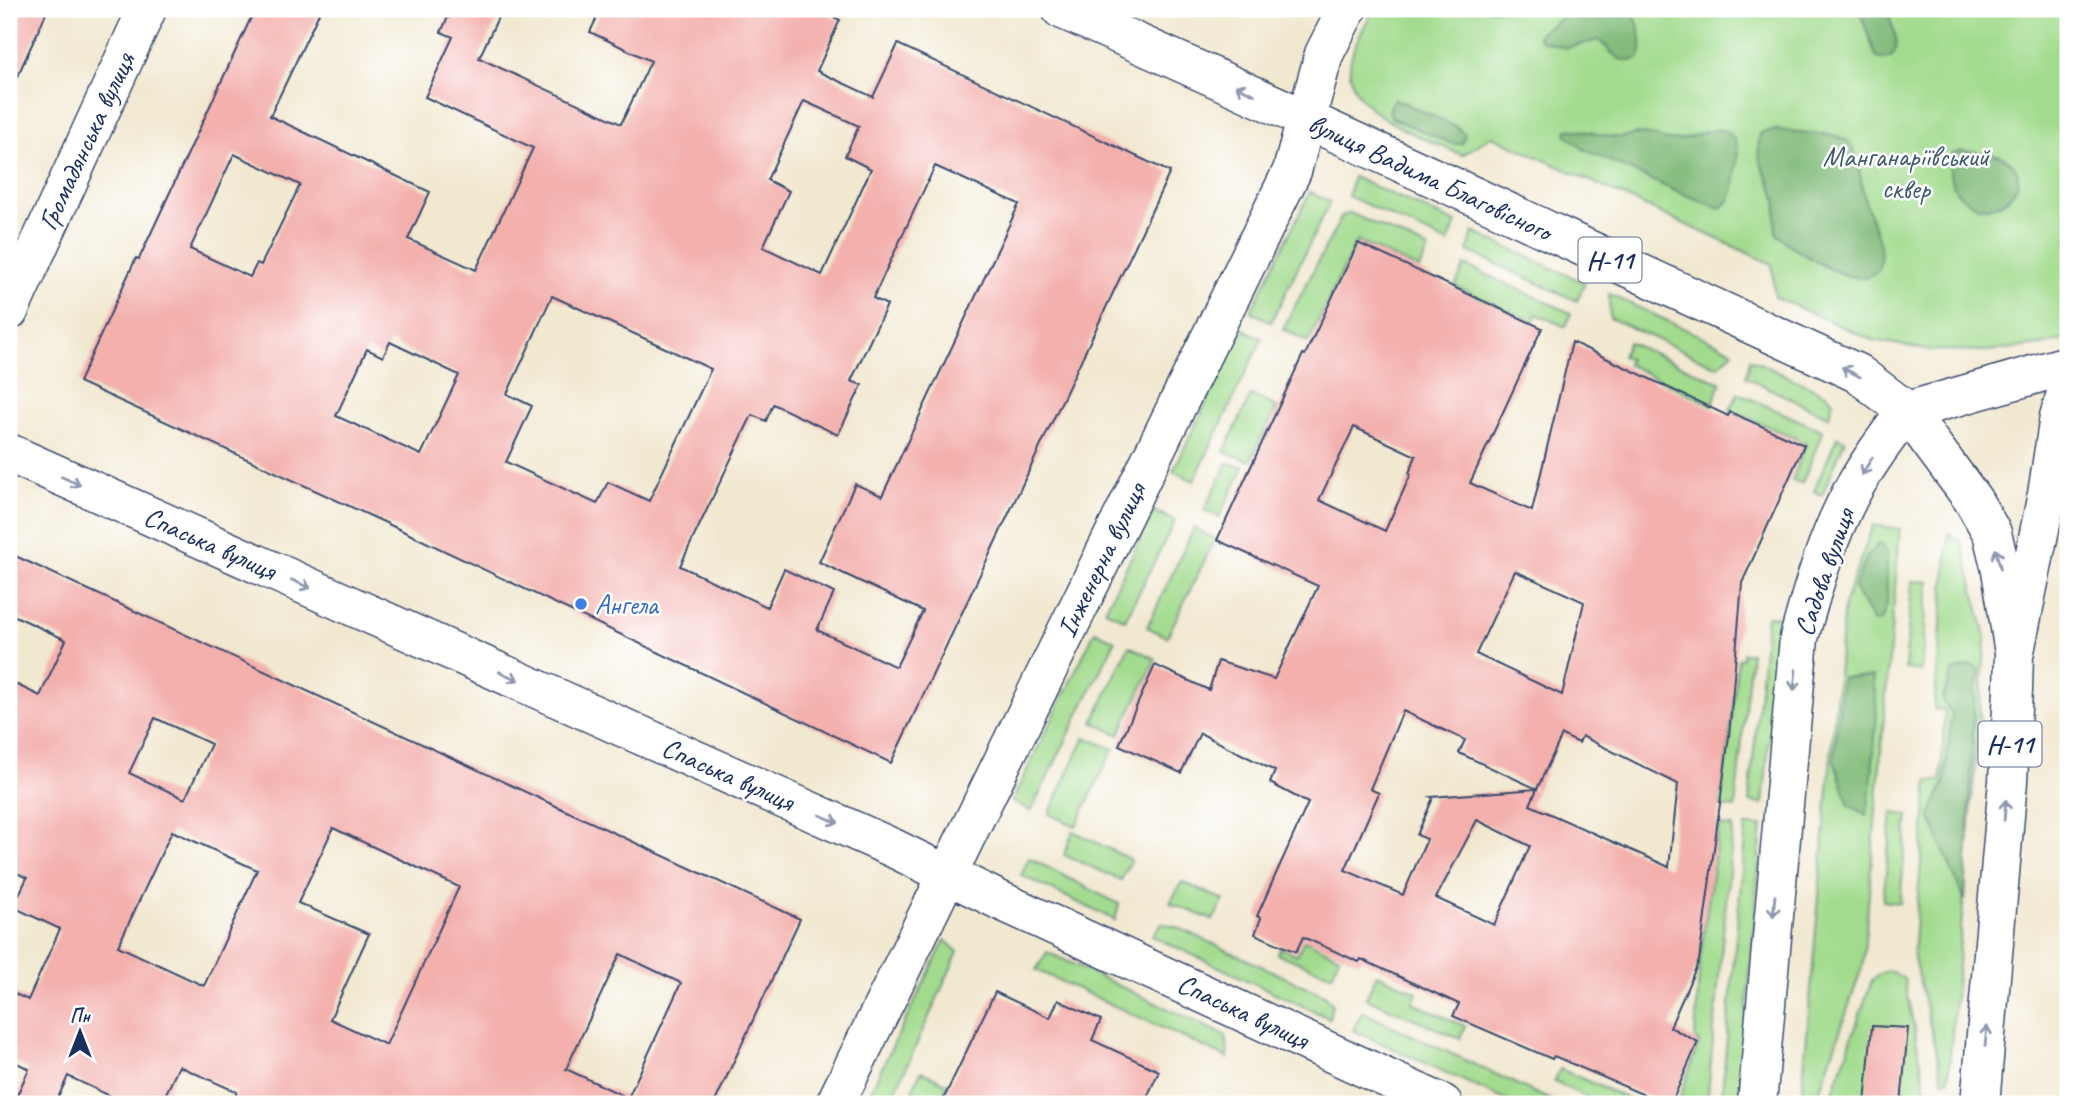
<svg xmlns="http://www.w3.org/2000/svg" width="2077" height="1113" font-family="Caveat,sans-serif">
<style>
.green{fill:#a2db8e;stroke:#5e8576;stroke-width:2}
.forest{fill:#81bb79;stroke:#4e756c;stroke-width:2}
.building{fill:#f3b0ad;fill-rule:evenodd}
.lines{fill:none;stroke-linecap:round;stroke-linejoin:round}
.minor-casing{stroke:#3b4b6f;stroke-width:41}
.secondary-casing{stroke:#3b4b6f;stroke-width:41}
.primary-casing{stroke:#3b4b6f;stroke-width:41}
.minor{stroke:#fff;stroke-width:38}
.secondary{stroke:#fff;stroke-width:38}
.primary{stroke:#fff;stroke-width:38}
.oneway{stroke:#8d97ae}
.shop-dot{fill:#3f7fe0;stroke:#fff;stroke-width:2.5}
.labels{text-anchor:middle;dominant-baseline:central;stroke-width:5;stroke-linejoin:round;paint-order:stroke}
.shield{fill:#fff;stroke:#5f6d8e;stroke-width:2}
.shield-label{font-size:26px;font-weight:bold;fill:#1b2f5e}
.street-label{font-size:28px;fill:#1b2f5e;stroke:#fff}
.park-label{font-size:28px;fill:#3d5a6a;stroke:#fff}
.shop-label{font-size:28px;fill:#366cbe;stroke:#fff;text-anchor:start}
</style>
<rect width="100%" height="100%" fill="#fff"/>
<filter id="ink" filterUnits="userSpaceOnUse"><feTurbulence type="fractalNoise" baseFrequency=".0143" numOctaves="2"/><feDisplacementMap in="SourceGraphic" scale="14" xChannelSelector="R" yChannelSelector="G"/><feConvolveMatrix kernelMatrix="1 2 1 2 8 2 1 2 1" color-interpolation-filters="sRGB"/></filter>
<filter id="wash" filterUnits="userSpaceOnUse"><feTurbulence type="fractalNoise" baseFrequency=".00686" numOctaves="4" result="noise"/><feDisplacementMap in="SourceGraphic" scale="28" xChannelSelector="R" yChannelSelector="G"/><feGaussianBlur stdDeviation="1.57" result="paint"/><feColorMatrix in="noise" values="0 0 0 0 0 0 0 0 0 0 0 0 0 0 0 0 0 1.4 0 .05"/><feComposite in="paint" operator="in"/></filter>
<g filter="url(#wash)">
<rect width="100%" height="100%" fill="#f1e8d0"/>
<path class="green" d="M 1374,9 L 2068,9 L 2068,339 L 2041,345 L 1987,351 L 1928,350 L 1872,340 L 1775,297 L 1772,264 L 1492,136 L 1462,155 C 1427,139 1351,116 1350,70 C 1349,50 1365,26 1374,9 Z
M 1353,177 L 1456,223 L 1448,243 L 1348,196 Z
M 1310,192 L 1330,202 L 1271,322 L 1251,311 Z
M 1350,213 L 1429,249 L 1419,269 L 1357,241 L 1308,342 L 1283,329 L 1342,216 Z
M 1473,232 L 1585,283 L 1577,301 L 1468,251 Z
M 1465,265 L 1571,313 L 1566,327 L 1536,314 L 1533,322 L 1455,286 Z
M 1609,294 L 1733,351 L 1718,367 L 1610,318 Z
M 1243,329 L 1262,339 L 1194,481 L 1173,471 Z
M 1628,342 L 1721,383 L 1712,405 L 1627,364 L 1629,359 L 1622,356 Z
M 1750,359 L 1828,395 L 1833,401 L 1829,417 L 1746,377 Z
M 1738,393 L 1823,431 L 1802,483 L 1792,481 L 1806,443 L 1730,410 Z
M 1251,395 L 1277,407 L 1250,461 L 1224,452 Z
M 1837,437 L 1845,440 L 1822,495 L 1814,491 Z
M 1228,463 L 1244,467 L 1219,517 L 1204,510 Z
M 1154,511 L 1175,521 L 1125,620 L 1105,610 Z
M 1873,525 L 1900,529 L 1863,964 L 1815,1104 L 1801,1104 L 1844,605 Z
M 1194,528 L 1215,539 L 1167,637 L 1147,627 Z
M 1949,533 L 1962,543 L 1986,637 L 1948,1080 L 1943,1080 L 1913,954 L 1928,781 L 1941,781 L 1945,710 L 1934,709 Z
M 1912,581 L 1929,582 L 1921,671 L 1905,669 Z
M 1767,616 L 1781,617 L 1763,804 L 1749,802 Z
M 1095,631 L 1115,641 L 1031,811 L 1012,801 Z
M 1129,646 L 1156,659 L 1119,735 L 1093,722 Z
M 1743,653 L 1751,653 L 1735,808 L 1719,806 L 1730,735 L 1738,659 L 1742,658 Z
M 1085,737 L 1113,749 L 1076,826 L 1049,814 Z
M 1892,813 L 1908,815 L 1900,903 L 1883,901 Z
M 1719,826 L 1733,827 L 1707,1104 L 1690,1104 L 1679,1100 L 1699,1042 L 1695,1039 L 1700,959 Z
M 1746,826 L 1762,826 L 1739,1104 L 1721,1104 Z
M 1073,831 L 1131,860 L 1121,880 L 1064,855 Z
M 1029,858 L 1119,904 L 1115,920 L 1021,875 Z
M 1182,882 L 1224,900 L 1213,920 L 1170,903 Z
M 1162,923 L 1179,928 L 1326,996 L 1332,1004 L 1329,1018 L 1152,936 Z
M 945,940 L 958,952 L 891,1101 L 870,1092 Z
M 1304,940 L 1339,956 L 1332,975 L 1277,954 L 1280,948 L 1297,955 Z
M 1047,952 L 1226,1036 L 1228,1058 L 1036,970 Z
M 1883,972 L 1893,972 L 1904,979 L 1929,1104 L 1829,1104 L 1872,980 Z
M 1377,974 L 1417,992 L 1413,1003 L 1465,1026 L 1460,1039 L 1366,998 Z
M 1362,1012 L 1559,1104 L 1514,1104 L 1353,1030 Z
M 1560,1069 L 1640,1104 L 1601,1104 L 1554,1082 Z
M 921,1071 L 948,1084 L 938,1104 L 906,1104 Z"/>
<path class="forest" d="M 1577,9 L 1632,9 C 1638,23 1645,42 1639,58 C 1621,68 1611,51 1599,40 L 1565,48 L 1540,40 L 1538,36 L 1540,32 Z
M 1859,9 L 1886,9 C 1892,25 1909,59 1880,59 L 1876,56 Z
M 1394,98 L 1457,127 L 1465,134 L 1462,144 L 1452,144 L 1392,118 L 1389,111 Z
M 1567,130 C 1585,128 1603,138 1621,137 C 1629,137 1635,133 1642,134 C 1663,136 1665,145 1690,137 C 1703,133 1719,124 1731,135 C 1742,145 1736,164 1735,177 C 1733,190 1733,203 1719,208 L 1673,190 L 1583,149 L 1566,134 Z
M 1776,130 L 1832,135 L 1848,141 C 1860,158 1860,180 1865,200 C 1871,223 1887,246 1878,271 C 1873,274 1868,277 1862,277 C 1841,280 1792,249 1777,234 C 1772,223 1779,212 1776,200 C 1771,173 1753,167 1760,134 L 1763,132 Z
M 1962,151 C 1976,152 1997,152 2009,161 C 2037,182 1994,229 1960,195 C 1949,184 1948,168 1952,154 Z
M 1880,543 L 1887,553 L 1887,604 L 1881,621 L 1874,622 L 1854,588 L 1868,554 Z
M 1971,665 L 1980,670 L 1975,689 L 1965,901 L 1940,843 L 1930,815 L 1944,783 L 1952,714 L 1942,699 L 1953,671 Z
M 1842,677 L 1873,677 L 1877,711 L 1871,788 L 1866,815 L 1849,805 L 1834,761 Z"/>
<g id="blocks">
<path class="building" d="M 9,9 L 48,9 L 9,95 Z
M 255,9 L 321,9 L 270,116 L 430,192 L 408,239 L 476,270 L 533,148 L 425,97 L 453,37 L 441,32 L 452,9 L 502,9 L 479,58 L 621,124 L 651,61 L 590,32 L 601,9 L 816,9 L 840,20 L 817,71 L 873,97 L 898,44 L 1170,172 L 891,763 L 386,523 L 79,382 L 136,258 L 139,259 ZM 804,101 L 859,126 L 845,156 L 871,169 L 822,275 L 763,247 L 789,191 L 767,180 ZM 234,154 L 300,185 L 261,265 L 257,263 L 250,277 L 190,249 ZM 935,166 L 1019,204 L 882,496 L 855,484 L 819,562 L 923,611 L 896,667 L 817,630 L 834,593 L 784,569 L 767,607 L 680,566 L 752,415 L 766,421 L 773,404 L 838,435 L 862,385 L 851,381 L 887,305 L 873,298 ZM 552,296 L 711,369 L 649,501 L 608,482 L 597,504 L 506,462 L 532,406 L 507,394 ZM 390,342 L 459,375 L 421,455 L 336,416 L 367,349 L 383,357 Z
M 1358,243 L 1542,328 L 1470,483 L 1532,511 L 1572,342 L 1728,416 L 1730,412 L 1804,445 L 1742,583 L 1729,736 L 1699,961 L 1670,1027 L 1698,1042 L 1671,1104 L 1665,1104 L 1554,1056 L 1552,1059 L 1453,1016 L 1459,1004 L 1361,959 L 1359,962 L 1303,937 L 1296,952 L 1255,934 L 1261,918 L 1257,916 L 1308,803 L 1270,783 L 1275,771 L 1200,733 L 1181,773 L 1119,745 L 1155,665 L 1209,690 L 1218,661 L 1274,679 L 1318,586 L 1217,540 L 1303,354 L 1305,355 ZM 1354,427 L 1416,456 L 1409,473 L 1411,474 L 1385,531 L 1319,500 ZM 1515,571 L 1584,602 L 1562,695 L 1476,654 ZM 1403,711 L 1465,740 L 1459,753 L 1537,789 L 1562,735 L 1579,743 L 1582,736 L 1678,784 L 1669,867 L 1530,805 L 1537,789 L 1431,797 L 1433,798 L 1417,835 L 1427,839 L 1403,895 L 1345,870 L 1379,793 L 1370,789 ZM 1477,820 L 1530,846 L 1494,925 L 1436,898 Z
M 9,553 L 800,919 L 714,1104 L 232,1104 L 237,1092 L 179,1066 L 161,1104 L 127,1104 L 68,1076 L 55,1104 L 13,1104 L 29,1069 L 9,1059 L 9,991 L 28,1000 L 60,929 L 13,907 L 27,878 L 9,869 L 9,681 L 40,696 L 66,640 L 9,613 ZM 155,718 L 211,744 L 185,799 L 129,773 ZM 333,828 L 459,887 L 386,1045 L 330,1019 L 369,934 L 298,903 ZM 172,831 L 257,870 L 204,986 L 118,946 ZM 620,954 L 681,983 L 628,1098 L 566,1069 Z
M 995,992 L 1050,1018 L 1058,1000 L 1101,1020 L 1092,1040 L 1159,1071 L 1144,1104 L 941,1104 Z
M 1872,1026 L 1908,1028 L 1901,1104 L 1865,1104 Z"/>
</g>
</g>
<g filter="url(#ink)">
<use href="#blocks" fill-opacity="0" stroke="#3b4b6f" stroke-width="2"/>
<g class="lines">
<g class="minor-casing">
<path id="minor" d="M 9,311 L 147,9
M 1907,411 L 2068,365
M 9,453 L 893,848 L 999,900 L 1443,1104
M 2015,651 L 2047,494 L 2059,417 L 2068,387
M 835,1104 L 1292,171 L 1324,54 L 1347,9"/>
</g>
<g class="secondary-casing">
<path id="secondary" d="M 1757,1104 L 1799,638 C 1813,586 1828,534 1855,486 C 1870,460 1888,435 1907,411"/>
</g>
<g class="primary-casing">
<path id="primary" d="M 1061,9 C 1328,126 1591,252 1857,373 L 1907,411 L 1973,500 L 1992,533 L 2001,570 L 2014,653 L 2013,690 L 2008,781 L 1980,1104"/>
</g>
<use href="#minor" class="minor"/>
<use href="#secondary" class="secondary"/>
<use href="#primary" class="primary"/>
</g>
<defs><path id="oneway-shaft" d="M-6 0H5M1.5-3L5.5 0L1.5 3" fill="none" stroke-width="1.6" stroke-linecap="round" stroke-linejoin="round" transform="scale(1.75)"/></defs>
<g class="oneway">
<use href="#oneway-shaft" transform="translate(1245 90) rotate(-155)"/>
<use href="#oneway-shaft" transform="translate(1851 372) rotate(-152)"/>
<use href="#oneway-shaft" transform="translate(1867 466) rotate(122)"/>
<use href="#oneway-shaft" transform="translate(71 481) rotate(24)"/>
<use href="#oneway-shaft" transform="translate(1998 559) rotate(-104)"/>
<use href="#oneway-shaft" transform="translate(301 584) rotate(24)"/>
<use href="#oneway-shaft" transform="translate(509 676) rotate(24)"/>
<use href="#oneway-shaft" transform="translate(1795 680) rotate(95)"/>
<use href="#oneway-shaft" transform="translate(2005 810) rotate(-85)"/>
<use href="#oneway-shaft" transform="translate(829 819) rotate(24)"/>
<use href="#oneway-shaft" transform="translate(1774 906) rotate(95)"/>
<use href="#oneway-shaft" transform="translate(1986 1036) rotate(-85)"/>
</g>
</g>
<circle class="shop-dot" cx="581" cy="604" r="7"/>
<g class="labels">
<g class="shield">
<rect x="1578.5" y="237.5" width="63" height="45" rx="5"/>
<rect x="1978.5" y="721.5" width="63" height="45" rx="5"/>
</g>
<g class="shield-label">
<text x="1610" y="260">Н-11</text>
<text x="2010" y="744">Н-11</text>
</g>
<g class="street-label">
<text transform="translate(86 141) rotate(-65)">Громадянська вулиця</text>
<text transform="translate(1430 177) rotate(25)">вулиця Вадима Благовісного</text>
<text transform="translate(210 543) rotate(24)">Спаська вулиця</text>
<text transform="translate(1101 560) rotate(-64)">Інженерна вулиця</text>
<text transform="translate(1824 572) rotate(-71)">Садова вулиця</text>
<text transform="translate(728 774) rotate(24)">Спаська вулиця</text>
<text transform="translate(1243 1011) rotate(25)">Спаська вулиця</text>
</g>
<g class="park-label">
<text x="1906" y="156">Манганаріївський<tspan x="1906" dy="32">сквер</tspan></text>
</g>
<g class="shop-label">
<text x="595" y="604">Ангела</text>
</g>
</g>
<rect width="2077" height="1113" fill="none" stroke="#fff" stroke-width="35"/>
<g transform="translate(80 1032)" stroke="#ffffff" stroke-width="5" paint-order="stroke">
<path d="M0-5L12 26L0 18L-12 26Z" fill="#1b2f5e"/>
<text y="-10" font-size="19" font-weight="bold" text-anchor="middle" fill="#1b2f5e">Пн</text>
</g>
</svg>
